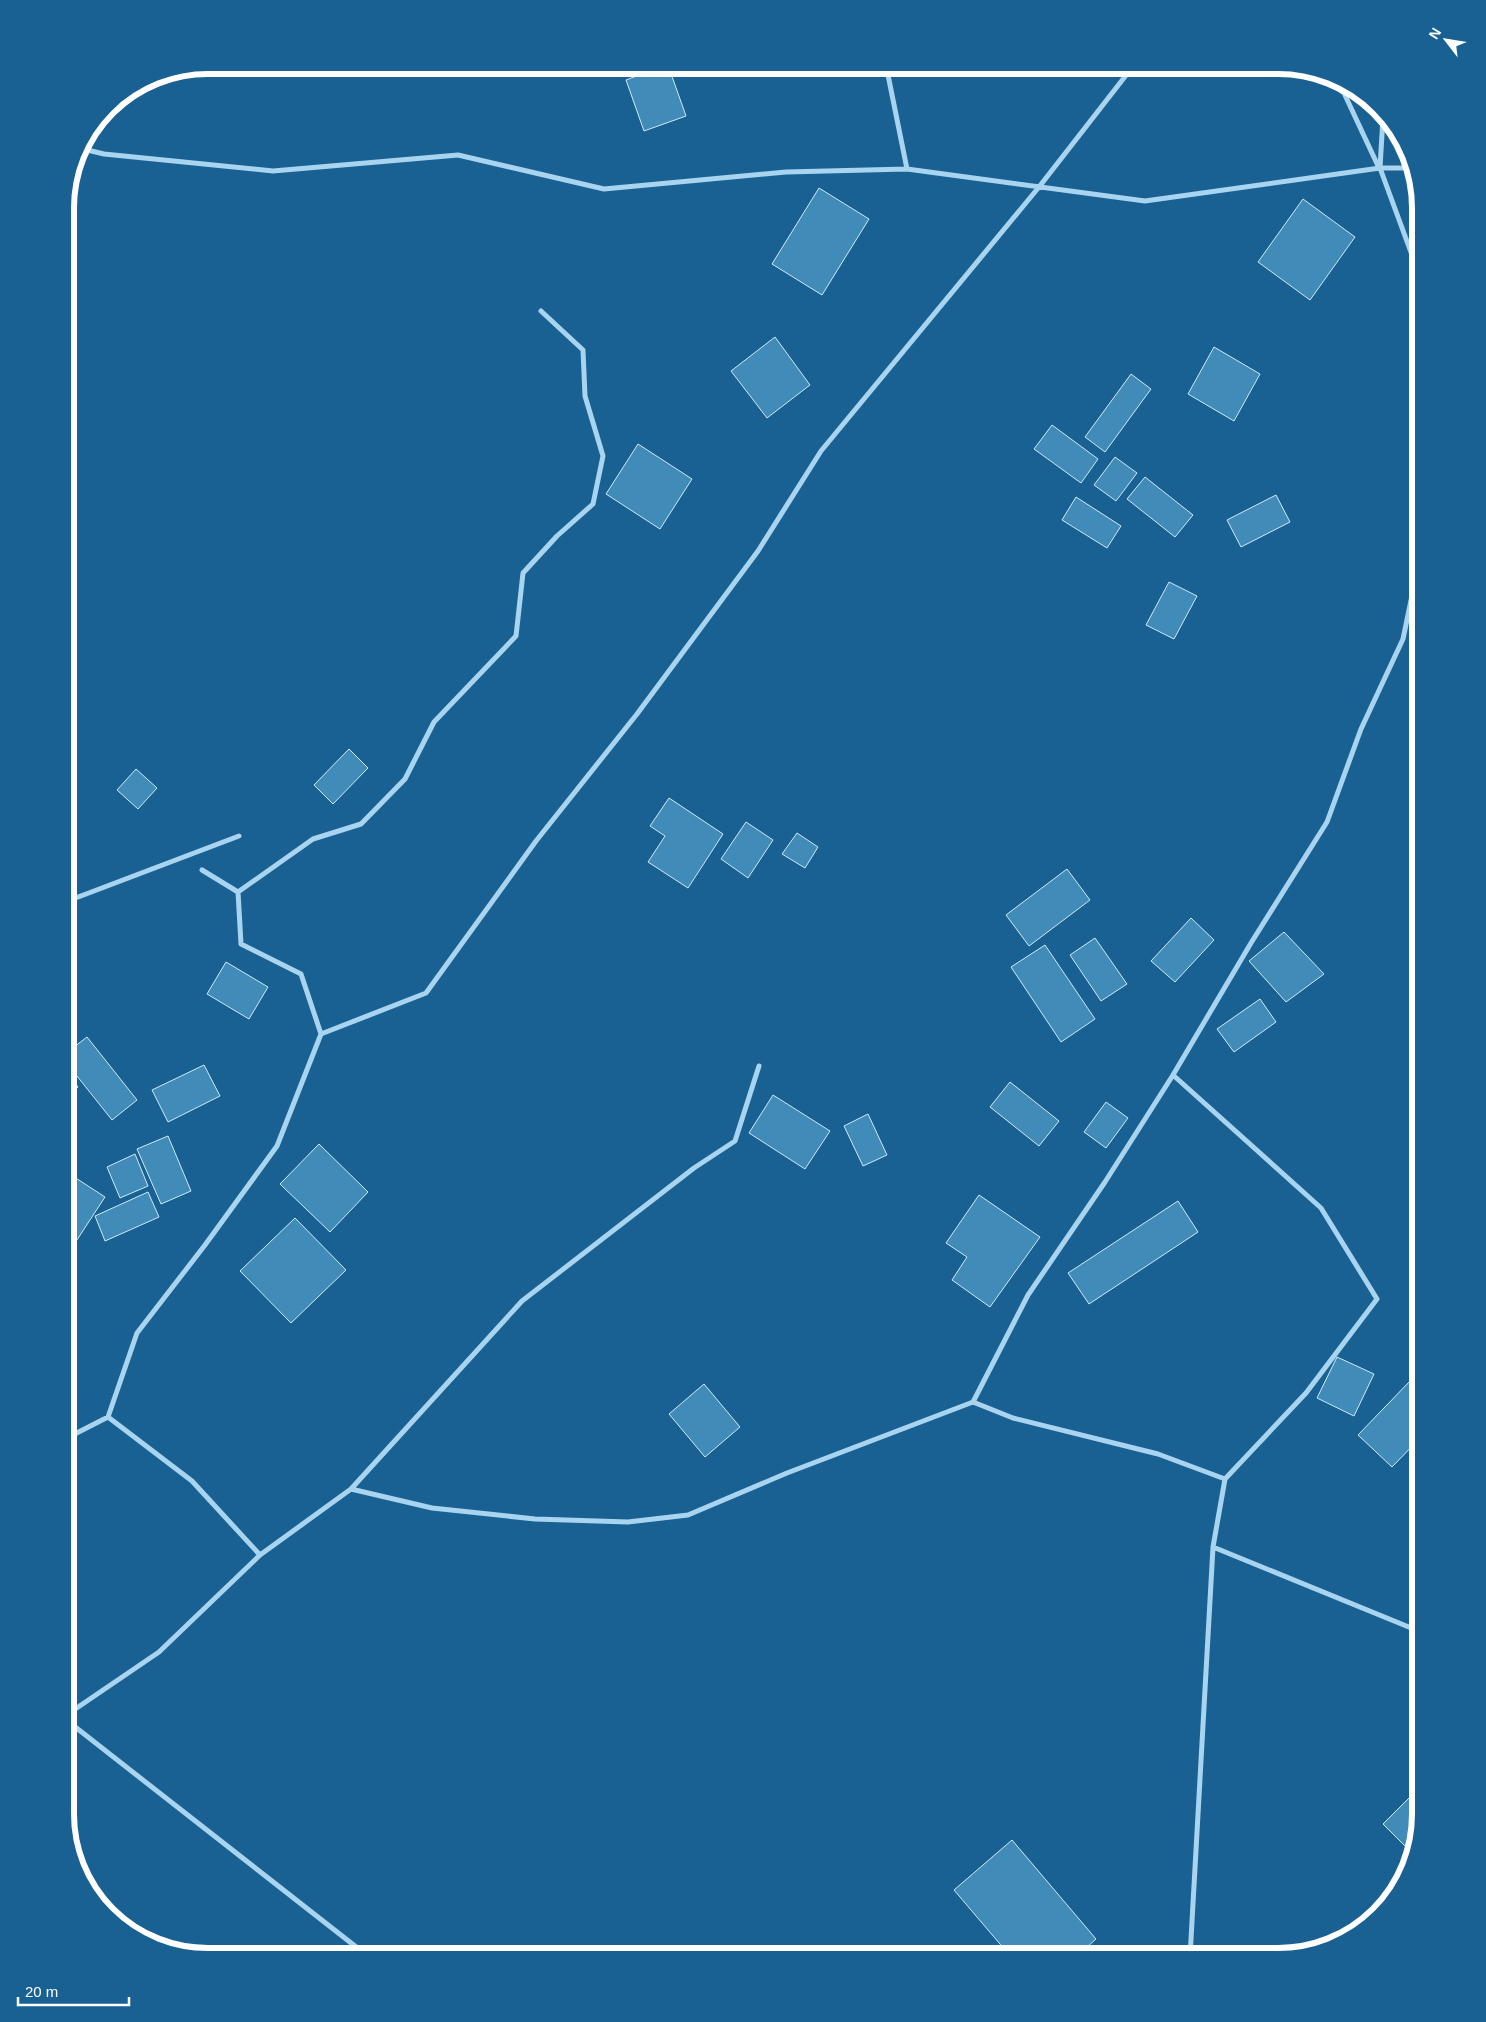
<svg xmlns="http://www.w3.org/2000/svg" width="1486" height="2022" font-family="Arial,sans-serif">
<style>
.building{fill:#418bb9;stroke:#ceeafb}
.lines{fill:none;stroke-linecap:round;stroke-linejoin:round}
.minor{stroke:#a8d4f0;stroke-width:5}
.rim{fill:none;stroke:#fff;stroke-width:6}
</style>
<rect width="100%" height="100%" fill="#186192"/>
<path class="building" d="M 665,65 L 668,65 L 686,116 L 644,131 L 626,80 Z
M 819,188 L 869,219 L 822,295 L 772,264 Z
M 1303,199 L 1355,237 L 1310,300 L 1258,262 Z
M 775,337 L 810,385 L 767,418 L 731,371 Z
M 1214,347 L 1260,374 L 1234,421 L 1188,394 Z
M 1131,374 L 1151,389 L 1105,452 L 1085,437 Z
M 1052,425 L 1098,459 L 1081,483 L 1034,449 Z
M 638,444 L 692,479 L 660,529 L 606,494 Z
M 1115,457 L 1137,473 L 1116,501 L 1094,485 Z
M 1145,477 L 1193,515 L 1175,537 L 1127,499 Z
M 1276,495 L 1290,522 L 1241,547 L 1227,520 Z
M 1076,497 L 1121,526 L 1107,548 L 1062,520 Z
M 1169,582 L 1197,596 L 1174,639 L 1146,625 Z
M 349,749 L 368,768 L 333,804 L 314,785 Z
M 136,769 L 157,788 L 138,809 L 117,790 Z
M 669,798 L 723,834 L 688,888 L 648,862 L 665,836 L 650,826 Z
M 746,822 L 773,840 L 748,878 L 721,859 Z
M 797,833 L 818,847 L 805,868 L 782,854 Z
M 1067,869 L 1090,900 L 1029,946 L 1006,915 Z
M 1191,918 L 1214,940 L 1175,982 L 1151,961 Z
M 1284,932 L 1324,974 L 1286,1002 L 1249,961 Z
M 1095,938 L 1127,984 L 1101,1001 L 1070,955 Z
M 1045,945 L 1095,1019 L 1061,1042 L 1011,967 Z
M 226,962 L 268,987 L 249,1019 L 207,994 Z
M 1260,999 L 1276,1022 L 1234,1052 L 1217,1029 Z
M 87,1037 L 137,1100 L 112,1120 L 65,1061 L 65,1054 Z
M 204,1065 L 220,1096 L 168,1122 L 152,1090 Z
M 65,1070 L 78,1087 L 65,1097 Z
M 1010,1082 L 1059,1121 L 1039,1146 L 990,1107 Z
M 773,1095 L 830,1131 L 805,1169 L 749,1133 Z
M 1106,1102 L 1128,1118 L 1106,1148 L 1084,1132 Z
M 868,1114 L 887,1155 L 863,1166 L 844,1126 Z
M 168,1136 L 191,1191 L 161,1204 L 137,1149 Z
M 319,1144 L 368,1192 L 330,1232 L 280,1184 Z
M 135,1154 L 148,1186 L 120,1198 L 107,1167 Z
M 65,1171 L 105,1197 L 73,1246 L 65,1241 Z
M 148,1192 L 159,1217 L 105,1241 L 95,1216 Z
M 979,1195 L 1040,1237 L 990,1307 L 952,1280 L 967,1257 L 946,1243 Z
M 1178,1201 L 1198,1232 L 1089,1304 L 1068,1273 Z
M 295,1218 L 346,1270 L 291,1323 L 240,1271 Z
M 1337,1357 L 1374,1374 L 1354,1416 L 1317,1398 Z
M 1410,1381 L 1421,1391 L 1421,1437 L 1392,1467 L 1358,1435 Z
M 704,1384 L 740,1427 L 705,1457 L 669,1414 Z
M 1413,1794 L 1421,1802 L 1421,1815 L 1415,1836 L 1405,1846 L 1383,1824 Z
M 1012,1840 L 1096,1939 L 1076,1957 L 1011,1957 L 954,1890 Z"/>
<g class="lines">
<path class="minor" d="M 886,65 L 907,169
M 1320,75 L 1344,93 L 1379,168
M 1383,117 L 1380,168 L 1412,255 L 1421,308
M 79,148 L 104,154 L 273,171 L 458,155 L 604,189 L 786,172 L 907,169 L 1145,201 L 1380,168 L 1410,168
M 238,892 L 313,839 L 361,824 L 405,779 L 434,722 L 516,636 L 523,573 L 557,536 L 593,504 L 603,456 L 585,396 L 583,350 L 541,311
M 65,902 L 239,836
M 321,1034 L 426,993 L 536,841 L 637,714 L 758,551 L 821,451 L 1039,187 L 1134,65
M 1173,1075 L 1321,1208 L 1377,1299 L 1306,1393 L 1225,1479 L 1213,1547 L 1190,1957
M 973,1402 L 1013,1418 L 1158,1454 L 1225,1479
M 108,1417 L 137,1333 L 205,1245 L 277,1146 L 321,1034 L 301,974 L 241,944 L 238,892 L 202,870
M 65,1439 L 108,1417 L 192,1481 L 260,1555 L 351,1489 L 432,1508 L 535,1519 L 628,1522 L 688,1515 L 787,1473 L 973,1402 L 1028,1295 L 1105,1182 L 1173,1075 L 1251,943 L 1327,822 L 1361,729 L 1403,639 L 1421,552
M 351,1489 L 522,1301 L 694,1168 L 735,1141 L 759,1066
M 1213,1547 L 1421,1632
M 65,1716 L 159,1652 L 260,1555
M 65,1719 L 369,1957"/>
</g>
<path d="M0 0H1486V2022H0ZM208 74H1278A134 134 0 0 1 1412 208V1814A134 134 0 0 1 1278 1948H208A134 134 0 0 1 74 1814V208A134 134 0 0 1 208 74Z" fill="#186192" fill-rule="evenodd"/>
<path class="rim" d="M208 74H1278A134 134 0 0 1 1412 208V1814A134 134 0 0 1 1278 1948H208A134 134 0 0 1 74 1814V208A134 134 0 0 1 208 74Z"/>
<g transform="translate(1446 40) rotate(301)" stroke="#186192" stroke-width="4" paint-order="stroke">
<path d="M0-4L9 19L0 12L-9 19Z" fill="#ffffff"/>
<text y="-8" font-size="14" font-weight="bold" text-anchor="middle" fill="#ffffff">N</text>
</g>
<path d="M18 1997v8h111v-8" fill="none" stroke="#ffffff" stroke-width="2.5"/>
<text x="25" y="1997" font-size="15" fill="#ffffff" stroke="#186192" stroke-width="4" paint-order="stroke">20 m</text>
</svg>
